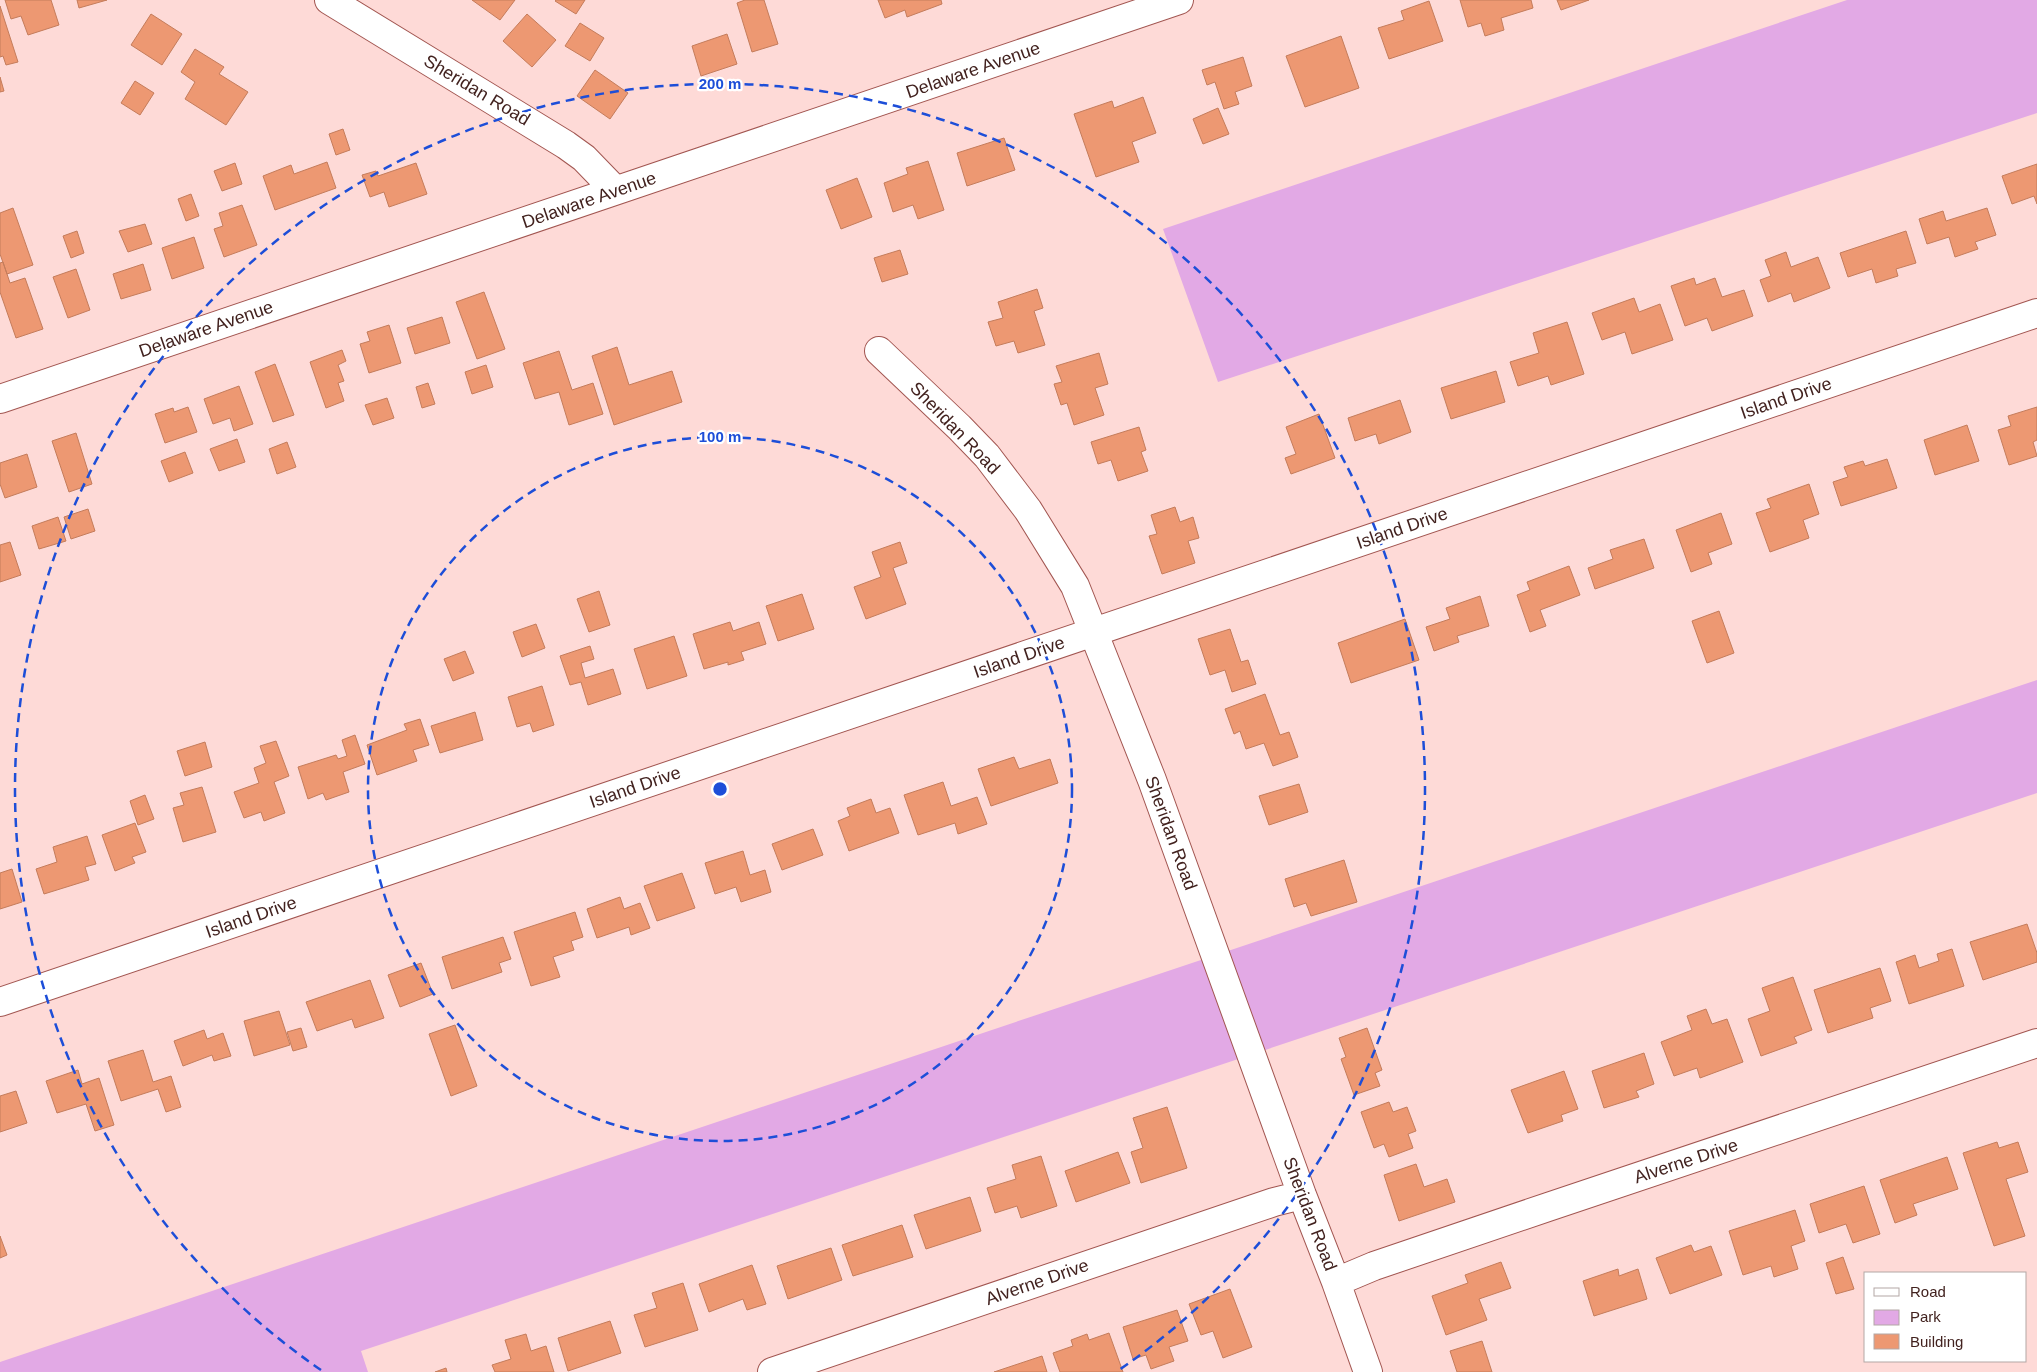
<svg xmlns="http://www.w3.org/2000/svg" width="2037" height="1372" font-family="Arial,sans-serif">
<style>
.green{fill:#e2a9e5}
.building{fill:#ed9872;stroke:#c47c5b}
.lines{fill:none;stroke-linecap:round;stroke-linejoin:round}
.minor-casing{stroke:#a25651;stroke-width:30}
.minor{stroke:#fff;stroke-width:28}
.ring{fill:none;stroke:#1d4ed8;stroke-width:2.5;stroke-dasharray:9 6}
.labels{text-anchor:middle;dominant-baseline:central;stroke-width:4.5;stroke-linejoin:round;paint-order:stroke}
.street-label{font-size:18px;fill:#42221f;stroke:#fff}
.centre{fill:#1d4ed8;stroke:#fff;stroke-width:2.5}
.ring-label{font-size:15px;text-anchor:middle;font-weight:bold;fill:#1d4ed8;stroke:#fff;stroke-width:4.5;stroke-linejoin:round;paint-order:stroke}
</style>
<rect width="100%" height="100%" fill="#fedad7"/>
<path class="green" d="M 1847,0 L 2037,0 L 2037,113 L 1218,382 L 1163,229 Z
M 2037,680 L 2037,793 L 361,1351 L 368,1372 L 0,1372 L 0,1362 Z"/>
<path class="building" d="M 5,0 L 51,0 L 59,25 L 28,35 L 21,16 L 11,19 Z
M 77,0 L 107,0 L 79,8 Z
M 472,0 L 515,0 L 500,20 Z
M 556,0 L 585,0 L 576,14 L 555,1 Z
M 745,0 L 764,0 L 778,44 L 752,52 L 737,3 Z
M 878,0 L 941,0 L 942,4 L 907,17 L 905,10 L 885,18 Z
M 1460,0 L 1531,0 L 1533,8 L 1501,18 L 1504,30 L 1485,36 L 1481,23 L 1468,27 Z
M 1557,0 L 1589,0 L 1561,10 Z
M 1429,1 L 1443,41 L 1389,59 L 1378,28 L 1404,20 L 1401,11 Z
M 0,6 L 18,62 L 6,65 L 3,56 L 0,57 Z
M 151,14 L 182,34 L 162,65 L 131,45 Z
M 527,14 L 556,40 L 532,67 L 503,41 Z
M 580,23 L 604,38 L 590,61 L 565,46 Z
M 727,34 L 737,64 L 701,76 L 692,46 Z
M 1341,36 L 1359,88 L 1305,107 L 1286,56 Z
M 195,49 L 224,67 L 219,74 L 248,92 L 226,125 L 185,99 L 195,82 L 181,72 Z
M 1243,57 L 1252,86 L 1235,92 L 1239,104 L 1224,109 L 1215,82 L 1207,85 L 1202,70 Z
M 595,70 L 628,93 L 610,119 L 577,96 Z
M 0,77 L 4,91 L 0,92 Z
M 135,81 L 154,93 L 140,115 L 121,103 Z
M 1143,97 L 1156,133 L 1132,142 L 1139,162 L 1096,177 L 1074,114 L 1112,101 L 1114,108 Z
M 1218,108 L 1229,134 L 1203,144 L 1193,119 Z
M 343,129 L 350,150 L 336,155 L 329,134 Z
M 1004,138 L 1015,170 L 967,186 L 957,153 Z
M 928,161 L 944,210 L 918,219 L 913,205 L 893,212 L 884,183 L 908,174 L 906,168 Z
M 327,162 L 336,188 L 275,210 L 263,176 L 291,165 L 294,174 Z
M 235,163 L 242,184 L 222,191 L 214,171 Z
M 416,163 L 427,194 L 389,207 L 384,192 L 370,197 L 362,175 L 376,171 L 378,176 Z
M 2037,164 L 2037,204 L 2034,196 L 2012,204 L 2002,176 Z
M 857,178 L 872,217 L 841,229 L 826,190 Z
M 191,194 L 199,216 L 186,221 L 178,199 Z
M 242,205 L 257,245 L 224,257 L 214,229 L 223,226 L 219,213 Z
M 13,208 L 33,265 L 7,274 L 0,254 L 0,213 Z
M 1987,208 L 1996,235 L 1975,242 L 1978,249 L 1955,257 L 1949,237 L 1927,244 L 1919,219 L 1943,211 L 1946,221 Z
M 145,224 L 152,244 L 128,252 L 119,231 Z
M 77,231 L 84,253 L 71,258 L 63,236 Z
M 1906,231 L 1916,263 L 1896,269 L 1898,276 L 1876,283 L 1872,269 L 1848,277 L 1840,253 Z
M 194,237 L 204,268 L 172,279 L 162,248 Z
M 900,250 L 908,274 L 882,282 L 874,258 Z
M 1786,252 L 1791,267 L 1818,257 L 1830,288 L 1794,302 L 1791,293 L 1768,302 L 1760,280 L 1771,276 L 1765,260 Z
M 3,262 L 10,283 L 25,278 L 43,329 L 16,338 L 0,292 L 0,263 Z
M 143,264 L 151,290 L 121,299 L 113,274 Z
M 76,269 L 90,310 L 68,318 L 53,277 Z
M 1694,278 L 1696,285 L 1715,278 L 1722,297 L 1744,290 L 1753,316 L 1712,331 L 1707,318 L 1685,326 L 1671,286 Z
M 1037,289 L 1043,308 L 1034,311 L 1045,345 L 1018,353 L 1014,341 L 996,346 L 988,322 L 1003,318 L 998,302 Z
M 484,292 L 505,349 L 477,359 L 456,302 Z
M 1634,298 L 1639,312 L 1660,304 L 1673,340 L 1632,354 L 1625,332 L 1602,340 L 1592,313 Z
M 442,317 L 450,343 L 415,354 L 407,328 Z
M 1567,322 L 1584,374 L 1551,385 L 1548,376 L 1518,386 L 1510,362 L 1539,353 L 1533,333 Z
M 389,325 L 401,363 L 369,373 L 360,344 L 370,341 L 367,332 Z
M 617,347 L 629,385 L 672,371 L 682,402 L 614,425 L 592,356 Z
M 342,350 L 346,361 L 338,365 L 344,381 L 338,383 L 344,401 L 326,408 L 310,362 Z
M 559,351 L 572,390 L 593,383 L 603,414 L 569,425 L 559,392 L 535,399 L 523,363 Z
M 1099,353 L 1108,384 L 1095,388 L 1104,415 L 1074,425 L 1067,403 L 1061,405 L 1054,384 L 1062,382 L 1056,366 Z
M 275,364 L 294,415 L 273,422 L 255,372 Z
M 486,365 L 493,387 L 472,394 L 465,372 Z
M 1496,371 L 1505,402 L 1451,419 L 1441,388 Z
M 428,383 L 435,404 L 422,408 L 416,387 Z
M 239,386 L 253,424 L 234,431 L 230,418 L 213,424 L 204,399 Z
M 387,398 L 394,418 L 373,425 L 365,405 Z
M 1400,400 L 1411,432 L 1379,444 L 1376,434 L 1355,441 L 1348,418 Z
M 188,407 L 197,432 L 165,443 L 155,414 L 173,408 L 174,412 Z
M 2037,407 L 2037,440 L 2033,442 L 2037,456 L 2009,465 L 1998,430 L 2011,426 L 2008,416 Z
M 1319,414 L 1335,458 L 1291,474 L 1285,458 L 1296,454 L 1286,427 Z
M 1967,425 L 1979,461 L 1935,475 L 1924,440 Z
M 1139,427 L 1146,450 L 1141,452 L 1148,471 L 1118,481 L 1111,460 L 1098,464 L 1091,442 Z
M 76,433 L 92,484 L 69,492 L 52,441 Z
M 237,439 L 245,462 L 219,471 L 210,449 Z
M 287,442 L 296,467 L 277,474 L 269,449 Z
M 185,452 L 193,473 L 169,482 L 161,461 Z
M 27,454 L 37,487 L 5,498 L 0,484 L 0,463 Z
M 1887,459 L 1897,488 L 1841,506 L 1833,482 L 1848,477 L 1844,467 L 1863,461 L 1865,466 Z
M 1809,484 L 1819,514 L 1803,520 L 1809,538 L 1770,552 L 1756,513 L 1771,508 L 1767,499 Z
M 1175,507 L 1180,522 L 1193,517 L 1199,538 L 1188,541 L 1195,563 L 1162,574 L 1149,536 L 1157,534 L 1151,515 Z
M 88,509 L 95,531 L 71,539 L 64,517 Z
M 1721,513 L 1732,544 L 1708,553 L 1712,564 L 1691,572 L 1676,530 Z
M 58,517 L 66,541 L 39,549 L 32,526 Z
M 1644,539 L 1654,568 L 1595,589 L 1588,568 L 1613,559 L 1610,550 Z
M 10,542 L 21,575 L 0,582 L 0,545 Z
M 900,542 L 907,563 L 893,568 L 906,604 L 866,619 L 854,587 L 881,577 L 872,552 Z
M 1569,566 L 1580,595 L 1540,610 L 1546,626 L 1530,632 L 1517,595 L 1530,590 L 1527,582 Z
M 599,591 L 610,625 L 589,632 L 577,599 Z
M 802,594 L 814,629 L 778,641 L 766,606 Z
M 1480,596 L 1489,626 L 1457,636 L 1459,642 L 1434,651 L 1426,627 L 1450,619 L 1446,608 Z
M 1719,611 L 1734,653 L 1707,663 L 1692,621 Z
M 1405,619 L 1419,660 L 1351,683 L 1338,643 Z
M 730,622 L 733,631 L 759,622 L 766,644 L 741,652 L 744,660 L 728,665 L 728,662 L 704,669 L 693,634 Z
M 536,624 L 545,648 L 522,657 L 513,632 Z
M 1230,629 L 1241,662 L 1248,660 L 1256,684 L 1232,692 L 1225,670 L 1210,675 L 1198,639 Z
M 674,636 L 687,676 L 647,689 L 634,649 Z
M 590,646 L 594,659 L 581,663 L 585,678 L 613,669 L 621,694 L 588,705 L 581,682 L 570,685 L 560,656 Z
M 465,651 L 474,673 L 453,681 L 444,659 Z
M 542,686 L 554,725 L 533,732 L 530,723 L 517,727 L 508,697 Z
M 1265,694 L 1280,735 L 1289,732 L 1298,757 L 1273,766 L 1264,743 L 1246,749 L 1240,731 L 1234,734 L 1225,709 Z
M 475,712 L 483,740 L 440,753 L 431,726 Z
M 420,719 L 429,745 L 413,750 L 417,761 L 377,775 L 367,745 L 407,730 L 404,724 Z
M 355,735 L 365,764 L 343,772 L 349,792 L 326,800 L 323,793 L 308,799 L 298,767 L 336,755 L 338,759 L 347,756 L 342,740 Z
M 276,741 L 289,776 L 274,782 L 285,813 L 264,821 L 261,812 L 244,818 L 234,792 L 259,783 L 254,768 L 266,763 L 260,746 Z
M 205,742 L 212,767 L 185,776 L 177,751 Z
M 1014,757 L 1019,769 L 1050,759 L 1058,783 L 991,806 L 978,769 Z
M 943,782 L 951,806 L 977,797 L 987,824 L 958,834 L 955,823 L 918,835 L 904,795 Z
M 1299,784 L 1308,812 L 1269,825 L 1259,796 Z
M 202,787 L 216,832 L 183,842 L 173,808 L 184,805 L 180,793 Z
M 145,795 L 154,819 L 138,825 L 130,801 Z
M 871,799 L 876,813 L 890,808 L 899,833 L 849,851 L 838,821 L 850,816 L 847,808 Z
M 135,823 L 146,852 L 132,857 L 135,863 L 115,871 L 102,835 Z
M 813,829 L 823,855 L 782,870 L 772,844 Z
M 87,836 L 96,864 L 85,867 L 89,880 L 44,894 L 36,869 L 57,862 L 53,847 Z
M 743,851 L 750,875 L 765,870 L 771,892 L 741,902 L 736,887 L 715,894 L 705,863 Z
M 1344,860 L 1357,902 L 1311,916 L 1306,903 L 1294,907 L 1285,879 Z
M 12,869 L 22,902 L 0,909 L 0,873 Z
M 682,873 L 695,908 L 657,921 L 644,886 Z
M 620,897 L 624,909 L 640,903 L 650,928 L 631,935 L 629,927 L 597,938 L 587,909 Z
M 575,912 L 583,937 L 571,941 L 574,950 L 553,957 L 560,977 L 531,986 L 514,932 Z
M 2027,924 L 2037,953 L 2037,962 L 1983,980 L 1970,942 Z
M 503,937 L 511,959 L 499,963 L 502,972 L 452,989 L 442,957 Z
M 1952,949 L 1964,986 L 1909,1004 L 1896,962 L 1915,955 L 1919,968 L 1939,961 L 1937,954 Z
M 421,963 L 433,994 L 400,1007 L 388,975 Z
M 1880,968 L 1891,1001 L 1870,1008 L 1873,1018 L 1828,1033 L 1814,990 Z
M 1793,977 L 1812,1030 L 1794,1037 L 1797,1043 L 1761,1056 L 1748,1019 L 1770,1011 L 1762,988 Z
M 370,980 L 384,1018 L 355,1028 L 352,1019 L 317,1031 L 306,1002 Z
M 1706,1009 L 1712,1024 L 1727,1019 L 1743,1062 L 1700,1078 L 1697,1068 L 1674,1076 L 1661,1042 L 1692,1030 L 1687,1016 Z
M 279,1011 L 290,1045 L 254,1056 L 244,1021 Z
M 455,1025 L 477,1086 L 451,1096 L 429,1034 Z
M 301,1028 L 307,1047 L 293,1051 L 287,1032 Z
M 1367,1028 L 1382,1070 L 1375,1073 L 1380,1086 L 1354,1095 L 1341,1059 L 1346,1057 L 1339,1038 Z
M 204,1030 L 207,1039 L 223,1033 L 231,1056 L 214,1061 L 212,1055 L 183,1066 L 174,1041 Z
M 143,1050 L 153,1082 L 171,1076 L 181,1107 L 166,1112 L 158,1089 L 121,1101 L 108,1061 Z
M 1644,1053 L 1654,1084 L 1636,1091 L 1639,1097 L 1604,1108 L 1592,1071 Z
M 78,1070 L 82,1084 L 99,1078 L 114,1125 L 95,1131 L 86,1104 L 57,1113 L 46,1081 Z
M 1564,1071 L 1578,1109 L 1561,1115 L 1563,1121 L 1528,1133 L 1511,1090 Z
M 16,1091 L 27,1123 L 0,1132 L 0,1096 Z
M 1389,1102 L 1393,1112 L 1407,1107 L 1416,1131 L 1408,1134 L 1413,1148 L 1389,1157 L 1384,1144 L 1374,1148 L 1361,1112 Z
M 1167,1107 L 1187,1168 L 1141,1183 L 1131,1152 L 1143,1148 L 1133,1118 Z
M 1997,1142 L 1999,1148 L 2018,1142 L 2028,1172 L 2006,1179 L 2025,1236 L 1994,1246 L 1963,1153 Z
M 1118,1152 L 1130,1183 L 1076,1202 L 1065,1171 Z
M 1041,1156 L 1057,1206 L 1021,1218 L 1017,1206 L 995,1213 L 987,1188 L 1016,1179 L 1012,1165 Z
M 1947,1157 L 1958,1189 L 1913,1204 L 1917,1215 L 1895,1223 L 1880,1180 Z
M 1416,1164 L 1424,1187 L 1447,1179 L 1455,1202 L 1399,1221 L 1384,1175 Z
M 1864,1186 L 1880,1234 L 1853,1243 L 1846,1224 L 1819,1233 L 1810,1204 Z
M 970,1197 L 981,1231 L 926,1249 L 914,1215 Z
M 1795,1210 L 1805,1241 L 1791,1246 L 1798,1269 L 1774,1277 L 1771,1266 L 1743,1275 L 1729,1231 Z
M 902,1225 L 913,1257 L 853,1276 L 842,1245 Z
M 0,1236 L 7,1255 L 0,1258 Z
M 1691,1245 L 1694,1252 L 1711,1246 L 1722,1275 L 1670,1294 L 1656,1258 Z
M 831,1248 L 842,1280 L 788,1299 L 777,1266 Z
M 1843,1257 L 1854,1289 L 1836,1294 L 1826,1263 Z
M 1501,1262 L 1511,1288 L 1479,1299 L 1487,1320 L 1446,1335 L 1432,1296 L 1468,1283 L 1465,1275 Z
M 752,1265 L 766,1304 L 747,1310 L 743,1299 L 709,1312 L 699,1284 Z
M 1618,1269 L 1619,1276 L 1638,1269 L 1647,1299 L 1594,1316 L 1583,1281 Z
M 683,1283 L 698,1330 L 645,1347 L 634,1315 L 657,1308 L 652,1293 Z
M 1230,1289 L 1252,1347 L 1223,1358 L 1213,1331 L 1201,1335 L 1189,1304 Z
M 1177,1310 L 1188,1341 L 1169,1347 L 1174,1361 L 1151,1369 L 1146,1355 L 1133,1359 L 1123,1327 Z
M 610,1321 L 621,1353 L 568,1371 L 558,1338 Z
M 1109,1333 L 1123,1372 L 1060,1372 L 1053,1353 L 1073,1346 L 1071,1340 L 1087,1334 L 1089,1340 Z
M 526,1334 L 531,1351 L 546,1346 L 554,1372 L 495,1372 L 492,1365 L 511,1359 L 505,1340 Z
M 1482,1341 L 1492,1372 L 1457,1372 L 1450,1351 Z
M 1042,1356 L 1047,1372 L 994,1372 Z
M 446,1368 L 447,1372 L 435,1372 Z"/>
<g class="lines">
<g class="minor-casing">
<path id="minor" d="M 329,0 L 566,145 L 584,158 L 615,190
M 879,351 L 959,427 L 987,456 L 1028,510 L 1075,586 L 1152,780 L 1302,1195 L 1336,1282 L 1368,1372
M 0,399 L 1179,0
M 0,1002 L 2037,313
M 1336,1282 L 1374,1266 L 1548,1207 L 2037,1043
M 772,1372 L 1274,1202 L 1302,1195"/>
</g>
<use href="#minor" class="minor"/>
</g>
<g class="ring">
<circle cx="720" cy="789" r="352"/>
<path d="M321 1370A705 705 0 1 1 1119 1370"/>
</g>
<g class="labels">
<g class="street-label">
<text transform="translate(973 70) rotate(-19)">Delaware Avenue</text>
<text transform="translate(477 90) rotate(31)">Sheridan Road</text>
<text transform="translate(589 200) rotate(-19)">Delaware Avenue</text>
<text transform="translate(206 329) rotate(-19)">Delaware Avenue</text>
<text transform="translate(1786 398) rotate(-19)">Island Drive</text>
<text transform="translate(955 428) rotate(46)">Sheridan Road</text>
<text transform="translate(1402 528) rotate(-19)">Island Drive</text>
<text transform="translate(1019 657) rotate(-19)">Island Drive</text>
<text transform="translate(635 787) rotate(-19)">Island Drive</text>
<text transform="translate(1171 833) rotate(70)">Sheridan Road</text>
<text transform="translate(251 917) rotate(-19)">Island Drive</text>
<text transform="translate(1686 1161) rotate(-18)">Alverne Drive</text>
<text transform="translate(1310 1214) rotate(69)">Sheridan Road</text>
<text transform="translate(1037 1282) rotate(-19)">Alverne Drive</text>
</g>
</g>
<circle cx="720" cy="789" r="8" class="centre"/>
<g class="ring-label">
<text x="720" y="89">200 m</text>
<text x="720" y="442">100 m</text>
</g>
<rect x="1864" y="1272" width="162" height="90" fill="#ffffff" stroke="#b3a7a5"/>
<rect x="1874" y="1288" width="25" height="8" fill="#ffffff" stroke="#b3a7a5"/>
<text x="1910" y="1297" font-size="15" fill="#42221f">Road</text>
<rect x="1874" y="1310" width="25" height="15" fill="#e2a9e5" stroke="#b3a7a5"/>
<text x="1910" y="1322" font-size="15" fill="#42221f">Park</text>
<rect x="1874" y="1334" width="25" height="15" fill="#ed9872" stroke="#b3a7a5"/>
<text x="1910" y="1347" font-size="15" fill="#42221f">Building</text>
</svg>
